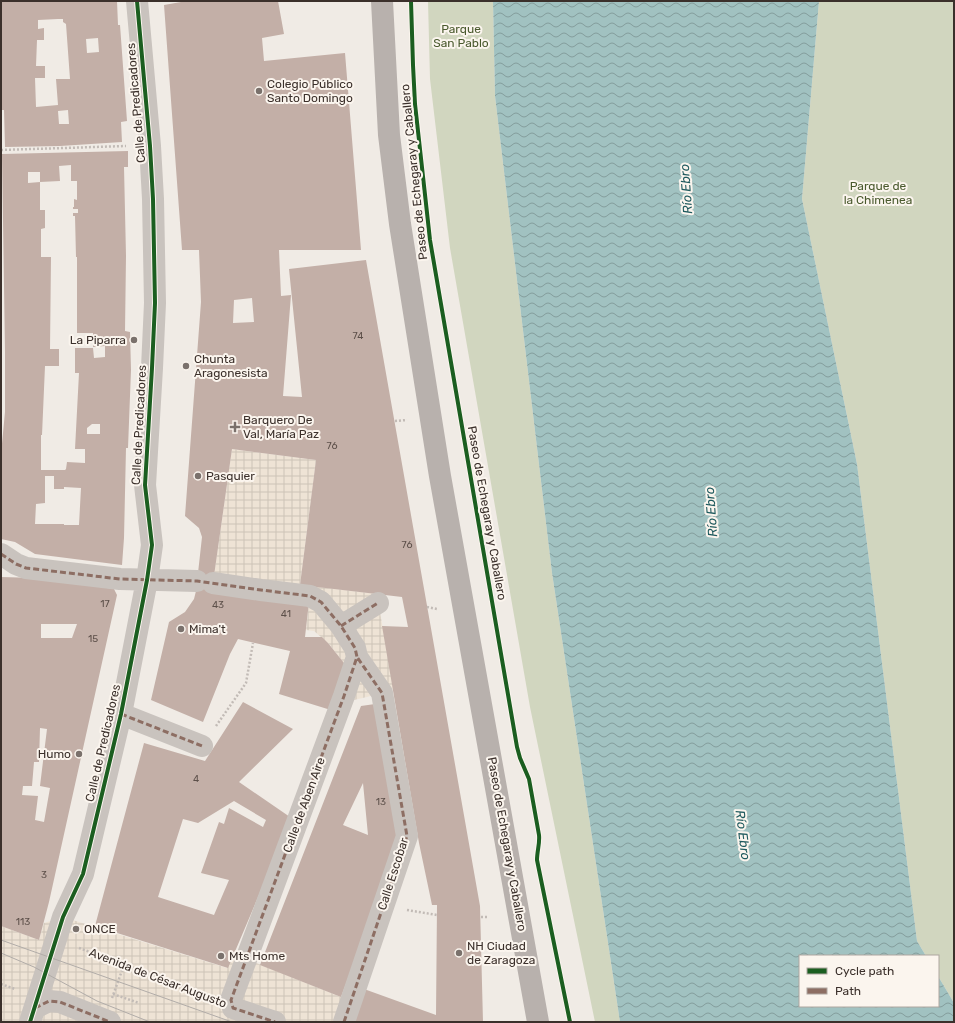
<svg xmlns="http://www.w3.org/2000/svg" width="955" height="1023" font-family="Rubik,sans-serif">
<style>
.park{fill:#d1d6bf}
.plaza{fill:url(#plaza-grid)}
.water{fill:url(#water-waves)}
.building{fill:#c3afa7;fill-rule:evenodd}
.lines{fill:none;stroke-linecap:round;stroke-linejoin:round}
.path{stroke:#c2bbb6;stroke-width:2.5;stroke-dasharray:2 2;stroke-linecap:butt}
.minor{stroke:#c9c3be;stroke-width:22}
.major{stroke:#b8b1ad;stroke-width:22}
.tram{stroke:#b1aca8;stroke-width:1}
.quiet{stroke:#8d6e63;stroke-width:3;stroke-dasharray:6 3;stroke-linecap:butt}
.cycleway-casing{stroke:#fbf5ee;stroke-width:6}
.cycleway{stroke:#1b5e20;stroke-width:4}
.poi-dot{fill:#7a716c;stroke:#fbf5ee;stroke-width:1.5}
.labels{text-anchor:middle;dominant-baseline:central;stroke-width:4;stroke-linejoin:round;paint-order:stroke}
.number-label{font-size:10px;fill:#5d504a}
.park-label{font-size:12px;fill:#4a5a2e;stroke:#fbf5ee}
.poi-label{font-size:12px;fill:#3b302b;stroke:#fbf5ee;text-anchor:start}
.street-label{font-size:12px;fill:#3b302b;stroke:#fbf5ee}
.water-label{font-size:13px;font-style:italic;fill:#1f5a5e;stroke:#fbf5ee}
</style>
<defs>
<pattern id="plaza-grid" width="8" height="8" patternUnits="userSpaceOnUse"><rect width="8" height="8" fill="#eee3d5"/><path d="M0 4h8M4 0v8" fill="none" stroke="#cdc3b7"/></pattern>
<pattern id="water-waves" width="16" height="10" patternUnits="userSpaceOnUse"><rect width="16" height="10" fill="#a1c2c1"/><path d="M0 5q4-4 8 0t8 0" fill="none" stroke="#849e9d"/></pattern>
</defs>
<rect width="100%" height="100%" fill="#f0ebe5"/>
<path class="park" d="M 428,1 L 493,1 L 495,96 L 552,573 L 620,1022 L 595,1022 L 530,707 L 450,248 L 430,79 Z
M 819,1 L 954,1 L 954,1003 L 938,976 L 938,956 L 926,956 L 917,941 L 857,464 L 802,199 Z"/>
<path class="plaza" d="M 232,449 L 316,460 L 300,585 L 213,583 Z
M 311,586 L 377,594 L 393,689 L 367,697 L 349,701 L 348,668 L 328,643 L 314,631 L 306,630 Z
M 63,917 L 227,968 L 234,954 L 341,997 L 354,1022 L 1,1022 L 1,926 L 39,940 L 44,923 Z"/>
<path class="water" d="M 493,1 L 819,1 L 802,199 L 857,464 L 917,941 L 926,956 L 800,956 L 800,1006 L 938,1006 L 938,976 L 954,1003 L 954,1022 L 620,1022 L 552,573 L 495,96 Z"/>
<path class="building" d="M 1,1 L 117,1 L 118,25 L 120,25 L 127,121 L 121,122 L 122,142 L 60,146 L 5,147 L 4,110 L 1,110 ZM 58,19 L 63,19 L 63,22 L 66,24 L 70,79 L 56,79 L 58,105 L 36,107 L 35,78 L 45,78 L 45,66 L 36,66 L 37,40 L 44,40 L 44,28 L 38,29 L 38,20 ZM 98,38 L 99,52 L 87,53 L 86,39 ZM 68,110 L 69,124 L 59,124 L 58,111 Z
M 181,1 L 278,1 L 284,34 L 262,38 L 264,61 L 345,53 L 361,250 L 279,250 L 281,296 L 291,295 L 283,396 L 302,397 L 289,269 L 366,260 L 480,906 L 483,1022 L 354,1022 L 364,989 L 436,1015 L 437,905 L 432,905 L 419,843 L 382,626 L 408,627 L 402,597 L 300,585 L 316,460 L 232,449 L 212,590 L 309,602 L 305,637 L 322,637 L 328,643 L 348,668 L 334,711 L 279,694 L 290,651 L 238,639 L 230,654 L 203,722 L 151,700 L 169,622 L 185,612 L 194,599 L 196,591 L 202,537 L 199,528 L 185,516 L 201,302 L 199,250 L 182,250 L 164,5 L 181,2 ZM 252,298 L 254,322 L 233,323 L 234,300 Z
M 128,151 L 128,167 L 124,167 L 126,256 L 125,331 L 130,332 L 131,370 L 128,448 L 126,448 L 124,538 L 122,565 L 35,554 L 15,542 L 1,539 L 1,454 L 5,412 L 5,352 L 2,154 ZM 71,165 L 71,181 L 77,181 L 77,200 L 74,199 L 74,207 L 73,207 L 73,209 L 78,209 L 78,213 L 73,213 L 73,216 L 75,216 L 76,257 L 77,257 L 77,333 L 93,333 L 93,347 L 105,346 L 105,357 L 94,358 L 93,348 L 75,348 L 75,373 L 79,373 L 75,449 L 85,449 L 85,463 L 67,462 L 66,469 L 65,470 L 41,470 L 41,435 L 42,435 L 45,366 L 59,366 L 59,349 L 50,349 L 51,257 L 41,257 L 41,229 L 45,228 L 45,210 L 40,210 L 40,182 L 28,183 L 28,172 L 40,172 L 40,182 L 60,181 L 59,166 ZM 92,424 L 100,424 L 100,434 L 87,434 L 87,428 ZM 45,476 L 54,476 L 54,489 L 64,489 L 64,487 L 81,488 L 79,525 L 64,525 L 64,524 L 35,524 L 36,504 L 45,503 Z
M 1,577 L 37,578 L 114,589 L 117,595 L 49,902 L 39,940 L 1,926 ZM 41,624 L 77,624 L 72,638 L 41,638 ZM 40,728 L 47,729 L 40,786 L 50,788 L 44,822 L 35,820 L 38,796 L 22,795 L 23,786 L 32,786 L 34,762 L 39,762 Z
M 243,702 L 293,729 L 239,782 L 290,817 L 264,883 L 228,968 L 95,926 L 144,743 L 205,761 ZM 234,801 L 266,820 L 263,827 L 229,808 L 224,824 L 219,822 L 201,873 L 229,880 L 214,915 L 158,897 L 183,819 L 198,823 Z
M 375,704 L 398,845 L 341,997 L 260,965 L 361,706 ZM 363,783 L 368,835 L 343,825 Z"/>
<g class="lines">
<path class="path" d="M 1,150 L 126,146
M 395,421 L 407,420
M 427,607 L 437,609
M 216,726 L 246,683 L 253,643
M 407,910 L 437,915
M 481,917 L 488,917
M 79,948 L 208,995
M 1,984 L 15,989
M 113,994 L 139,1003
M 112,998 L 124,965"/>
<path class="minor" d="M 1,554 L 16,564 L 26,568 L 120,579 L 197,581
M 213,583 L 261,590 L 310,596 L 321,602 L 341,626 L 355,648 L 357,657 L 344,696 L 231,1000 L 233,1008 L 275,1022
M 341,626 L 378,603
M 121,714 L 202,746
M 35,1008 L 49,1001 L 60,1002 L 110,1022
M 30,1022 L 63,917 L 83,874 L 121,714 L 147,580 L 152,545 L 145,485 L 152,368 L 155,303 L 153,199 L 150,146 L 137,1
M 344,1022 L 407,836 L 382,693 L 357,657"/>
<path class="major" d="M 382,1 L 389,135 L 400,224 L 440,476 L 538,1022"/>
<path class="tram" d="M 1,940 L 232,1022
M 1,953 L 34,967 L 97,1001 L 150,1022"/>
<path class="quiet" d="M 1,554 L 16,564 L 26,568 L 120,579 L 197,581 L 261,590 L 310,596 L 321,602 L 341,626 L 355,648 L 357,657 L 344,696 L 231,1000 L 233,1008 L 275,1022
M 341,626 L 378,603
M 121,714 L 202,746
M 35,1008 L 49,1001 L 60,1002 L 110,1022
M 344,1022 L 407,836 L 382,693 L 357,657"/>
<g class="cycleway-casing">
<path id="cycleway" d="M 411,1 L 413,65 L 415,104 L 430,240 L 517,747 L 520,758 L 529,779 L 539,835 C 540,843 537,851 537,860 L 570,1022
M 30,1022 L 63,917 L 83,874 L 121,714 L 147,580 L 152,545 L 145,485 L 152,368 L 155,303 L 153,199 L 150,146 L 137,1"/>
</g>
<use href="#cycleway" class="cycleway"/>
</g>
<g class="poi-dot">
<circle cx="259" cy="91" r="4"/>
<circle cx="134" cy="340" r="4"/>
<circle cx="186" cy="366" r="4"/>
<path d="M233 421h4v4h4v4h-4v4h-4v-4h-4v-4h4z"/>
<circle cx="198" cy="476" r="4"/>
<circle cx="181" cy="629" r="4"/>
<circle cx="79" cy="754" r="4"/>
<circle cx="76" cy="929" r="4"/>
<circle cx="459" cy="953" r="4"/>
<circle cx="221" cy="956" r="4"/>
</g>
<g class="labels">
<g class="number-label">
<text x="358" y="336">74</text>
<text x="332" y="446">76</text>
<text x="407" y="545">76</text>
<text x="105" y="604">17</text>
<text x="218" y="605">43</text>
<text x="286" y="614">41</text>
<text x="93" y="639">15</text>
<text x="196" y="779">4</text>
<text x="381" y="802">13</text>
<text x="44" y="875">3</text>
<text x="23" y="922">113</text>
</g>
<g class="park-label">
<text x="461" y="29">Parque<tspan x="461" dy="14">San Pablo</tspan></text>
<text x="878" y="186">Parque de<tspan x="878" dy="14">la Chimenea</tspan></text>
</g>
<g class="poi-label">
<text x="267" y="84">Colegio Público<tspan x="267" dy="14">Santo Domingo</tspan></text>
<text x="126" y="340" text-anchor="end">La Piparra</text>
<text x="194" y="359">Chunta<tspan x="194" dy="14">Aragonesista</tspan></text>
<text x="243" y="420">Barquero De<tspan x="243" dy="14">Val, María Paz</tspan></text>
<text x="206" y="476">Pasquier</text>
<text x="189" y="629">Mima't</text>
<text x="71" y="754" text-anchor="end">Humo</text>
<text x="84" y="929">ONCE</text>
<text x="467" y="946">NH Ciudad<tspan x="467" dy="14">de Zaragoza</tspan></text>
<text x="229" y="956">Mts Home</text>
</g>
<g class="street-label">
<text transform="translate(136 103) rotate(-95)">Calle de Predicadores</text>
<text transform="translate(414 172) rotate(-96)">Paseo de Echegaray y Caballero</text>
<text transform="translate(139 425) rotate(-87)">Calle de Predicadores</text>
<text transform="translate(487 513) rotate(80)">Paseo de Echegaray y Caballero</text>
<text transform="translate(103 743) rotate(-77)">Calle de Predicadores</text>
<text transform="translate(304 805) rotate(-70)">Calle de Aben Aire</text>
<text transform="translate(507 844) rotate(80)">Paseo de Echegaray y Caballero</text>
<text transform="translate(393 874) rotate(-72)">Calle Escobar</text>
<text transform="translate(158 978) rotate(21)">Avenida de César Augusto</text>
</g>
<g class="water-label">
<text transform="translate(686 189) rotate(-94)">Río Ebro</text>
<text transform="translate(711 512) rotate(-94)">Río Ebro</text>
<text transform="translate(743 835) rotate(83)">Río Ebro</text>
</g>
</g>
<rect width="955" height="1023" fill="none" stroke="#3b302b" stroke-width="4"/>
<rect x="799" y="955" width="140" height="52" fill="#fbf5ee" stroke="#aea6a0"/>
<rect x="807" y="968" width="20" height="6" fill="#1b5e20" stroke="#aea6a0"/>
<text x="835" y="975" font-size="12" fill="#3b302b">Cycle path</text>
<rect x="807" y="988" width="20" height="6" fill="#8d6e63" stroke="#aea6a0"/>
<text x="835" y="995" font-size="12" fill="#3b302b">Path</text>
</svg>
